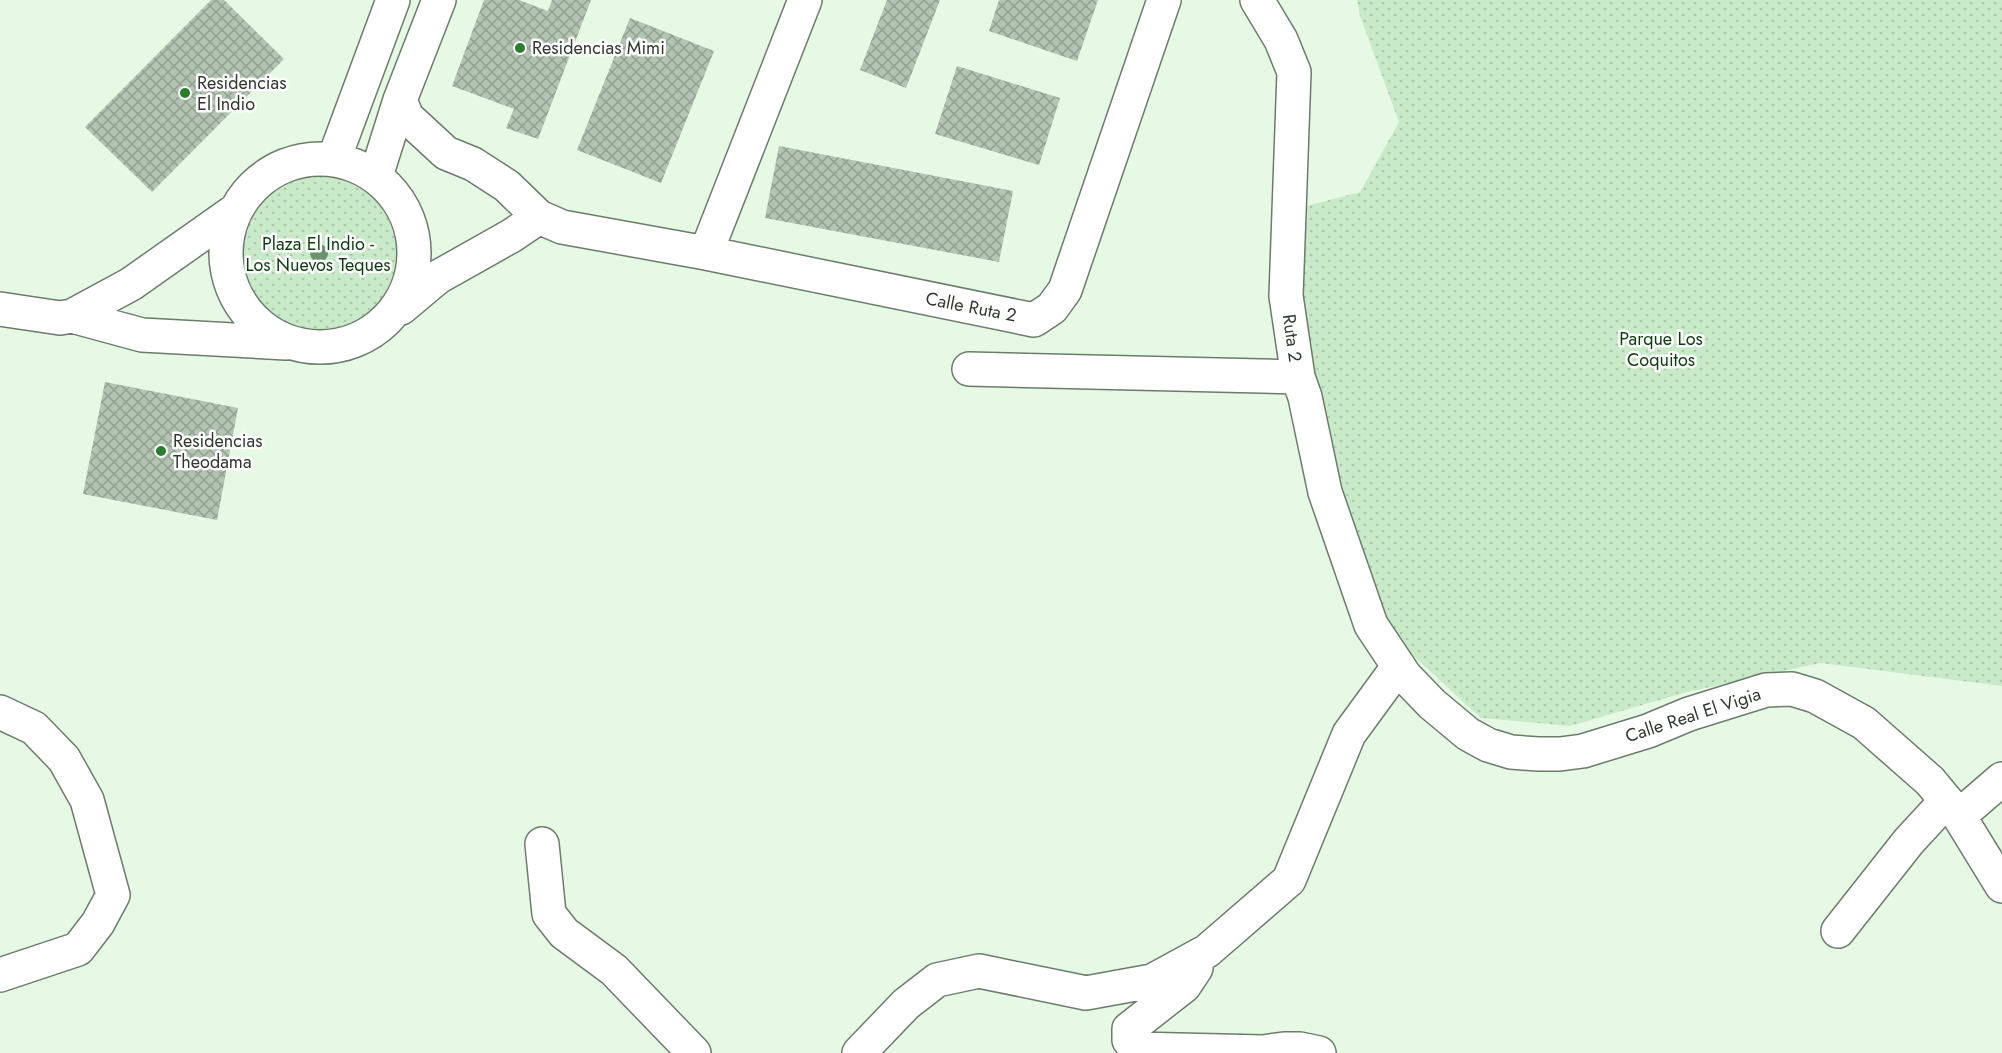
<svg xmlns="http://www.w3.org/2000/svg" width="2002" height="1053" font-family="Jost,sans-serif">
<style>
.park{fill:url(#park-dots)}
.building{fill:url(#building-cross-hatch)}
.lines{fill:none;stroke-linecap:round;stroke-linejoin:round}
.minor-casing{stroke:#6c7c6b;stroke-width:36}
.minor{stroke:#fff;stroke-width:33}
.tree{fill:#6d926e}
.poi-dot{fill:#297f2d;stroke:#fff;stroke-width:2}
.labels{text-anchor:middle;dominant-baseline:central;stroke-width:5;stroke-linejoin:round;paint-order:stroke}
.poi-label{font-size:18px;fill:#303730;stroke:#fff;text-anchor:start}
.park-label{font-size:18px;fill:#0a3e0d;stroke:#fff}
.street-label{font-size:18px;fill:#303730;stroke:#fff}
</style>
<defs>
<pattern id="park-dots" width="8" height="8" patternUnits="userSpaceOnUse" patternTransform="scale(1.5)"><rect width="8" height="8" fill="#c9eac8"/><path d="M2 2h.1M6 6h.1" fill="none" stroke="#adc9ac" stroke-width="1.8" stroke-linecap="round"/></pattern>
<pattern id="building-cross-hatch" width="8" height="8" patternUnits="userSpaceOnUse" patternTransform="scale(1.5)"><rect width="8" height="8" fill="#b3c4b2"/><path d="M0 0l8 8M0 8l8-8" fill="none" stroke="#92a091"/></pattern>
</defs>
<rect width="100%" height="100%" fill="#e6f9e5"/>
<path class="park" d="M 1357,0 L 2002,0 L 2002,686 L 1820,663 L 1687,692 L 1570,726 L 1481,718 L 1384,629 L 1342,506 L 1298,334 L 1291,210 L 1360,192 L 1399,122 L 1360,16 Z
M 320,162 L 346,167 L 376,176 C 386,191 398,206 404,223 C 419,264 399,310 363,333 C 359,336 353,341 348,343 C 343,345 336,344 330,345 C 288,348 253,330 234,291 C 224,270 223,243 232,221 C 237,211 242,197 249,189 C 268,171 296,165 320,162 Z"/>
<path class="building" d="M 211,0 L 224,0 L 284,59 L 152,192 L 85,127 Z
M 484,0 L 519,0 L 548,11 L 552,0 L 591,0 L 538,139 L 506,128 L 514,109 L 452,86 Z
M 887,0 L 940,0 L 906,88 L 860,70 Z
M 999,0 L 1098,0 L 1077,61 L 989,31 Z
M 630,18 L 714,51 L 661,183 L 577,150 Z
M 957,66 L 1060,98 L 1039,165 L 935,134 Z
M 779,146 L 1013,191 L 999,262 L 765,218 Z
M 105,382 L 238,408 L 217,520 L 83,494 Z"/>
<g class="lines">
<g class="minor-casing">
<path id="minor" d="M 1257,0 L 1281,40 L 1294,72 L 1286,296 L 1298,377 L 1305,397 L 1325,492 L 1371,625 L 1405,676 L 1432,704 L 1468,734 L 1488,745 L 1511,752 L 1538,754 L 1560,754 L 1583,751 L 1648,731 L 1689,714 L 1766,690 L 1792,689 L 1815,696 L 1864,723 L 1930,781 L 1959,816 L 2002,886
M 400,100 L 407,117 L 446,153 L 473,164 L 507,186 L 539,217 L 562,227 L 706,253 L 1034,320 L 1052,308 L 1065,290 L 1164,0
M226 253a94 94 0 1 1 188 0a94 94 0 1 1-188 0Z
M 334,159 L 393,0
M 376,176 L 400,100 L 439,0
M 706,253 L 805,0
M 401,308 L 438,277 L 511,236 L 539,217
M 0,309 L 60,318 L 72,316 L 131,284 L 236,210
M 72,316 L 142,335 L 286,343
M 969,369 L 1298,377
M 0,712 L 34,728 L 64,759 L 87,800 L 113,895 L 98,923 L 78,949 L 0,975
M 1959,816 L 2002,779
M 542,844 L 549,914 L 564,933 L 614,970 L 694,1053
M 1838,931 L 1909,841 L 1946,801
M 1196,968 L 1184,986 L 1129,1029 L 1129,1040 L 1136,1049 L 1263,1052 L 1284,1049 L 1300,1049 L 1319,1053
M 859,1053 L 906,1004 L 937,980 L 979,971 L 1086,993 L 1152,981 L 1207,951 L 1289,880 L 1349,734 L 1398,667"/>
</g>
<use href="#minor" class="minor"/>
</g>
<circle class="tree" cx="319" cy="253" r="9"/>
<g class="poi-dot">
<circle cx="520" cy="48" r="6"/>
<circle cx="185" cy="93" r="6"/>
<circle cx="161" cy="451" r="6"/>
</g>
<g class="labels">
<g class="poi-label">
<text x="532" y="48">Residencias Mimi</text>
<text x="197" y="83">Residencias<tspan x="197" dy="21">El Indio</tspan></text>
<text x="173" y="441">Residencias<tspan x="173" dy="21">Theodama</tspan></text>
</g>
<g class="park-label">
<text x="318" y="244">Plaza El Indio -<tspan x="318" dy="21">Los Nuevos Teques</tspan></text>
<text x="1661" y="339">Parque Los<tspan x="1661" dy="21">Coquitos</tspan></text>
</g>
<g class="street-label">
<text transform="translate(971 307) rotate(11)">Calle Ruta 2</text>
<text transform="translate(1292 338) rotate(82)">Ruta 2</text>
<text transform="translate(1693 715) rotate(-18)">Calle Real El Vigia</text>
</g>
</g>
</svg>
